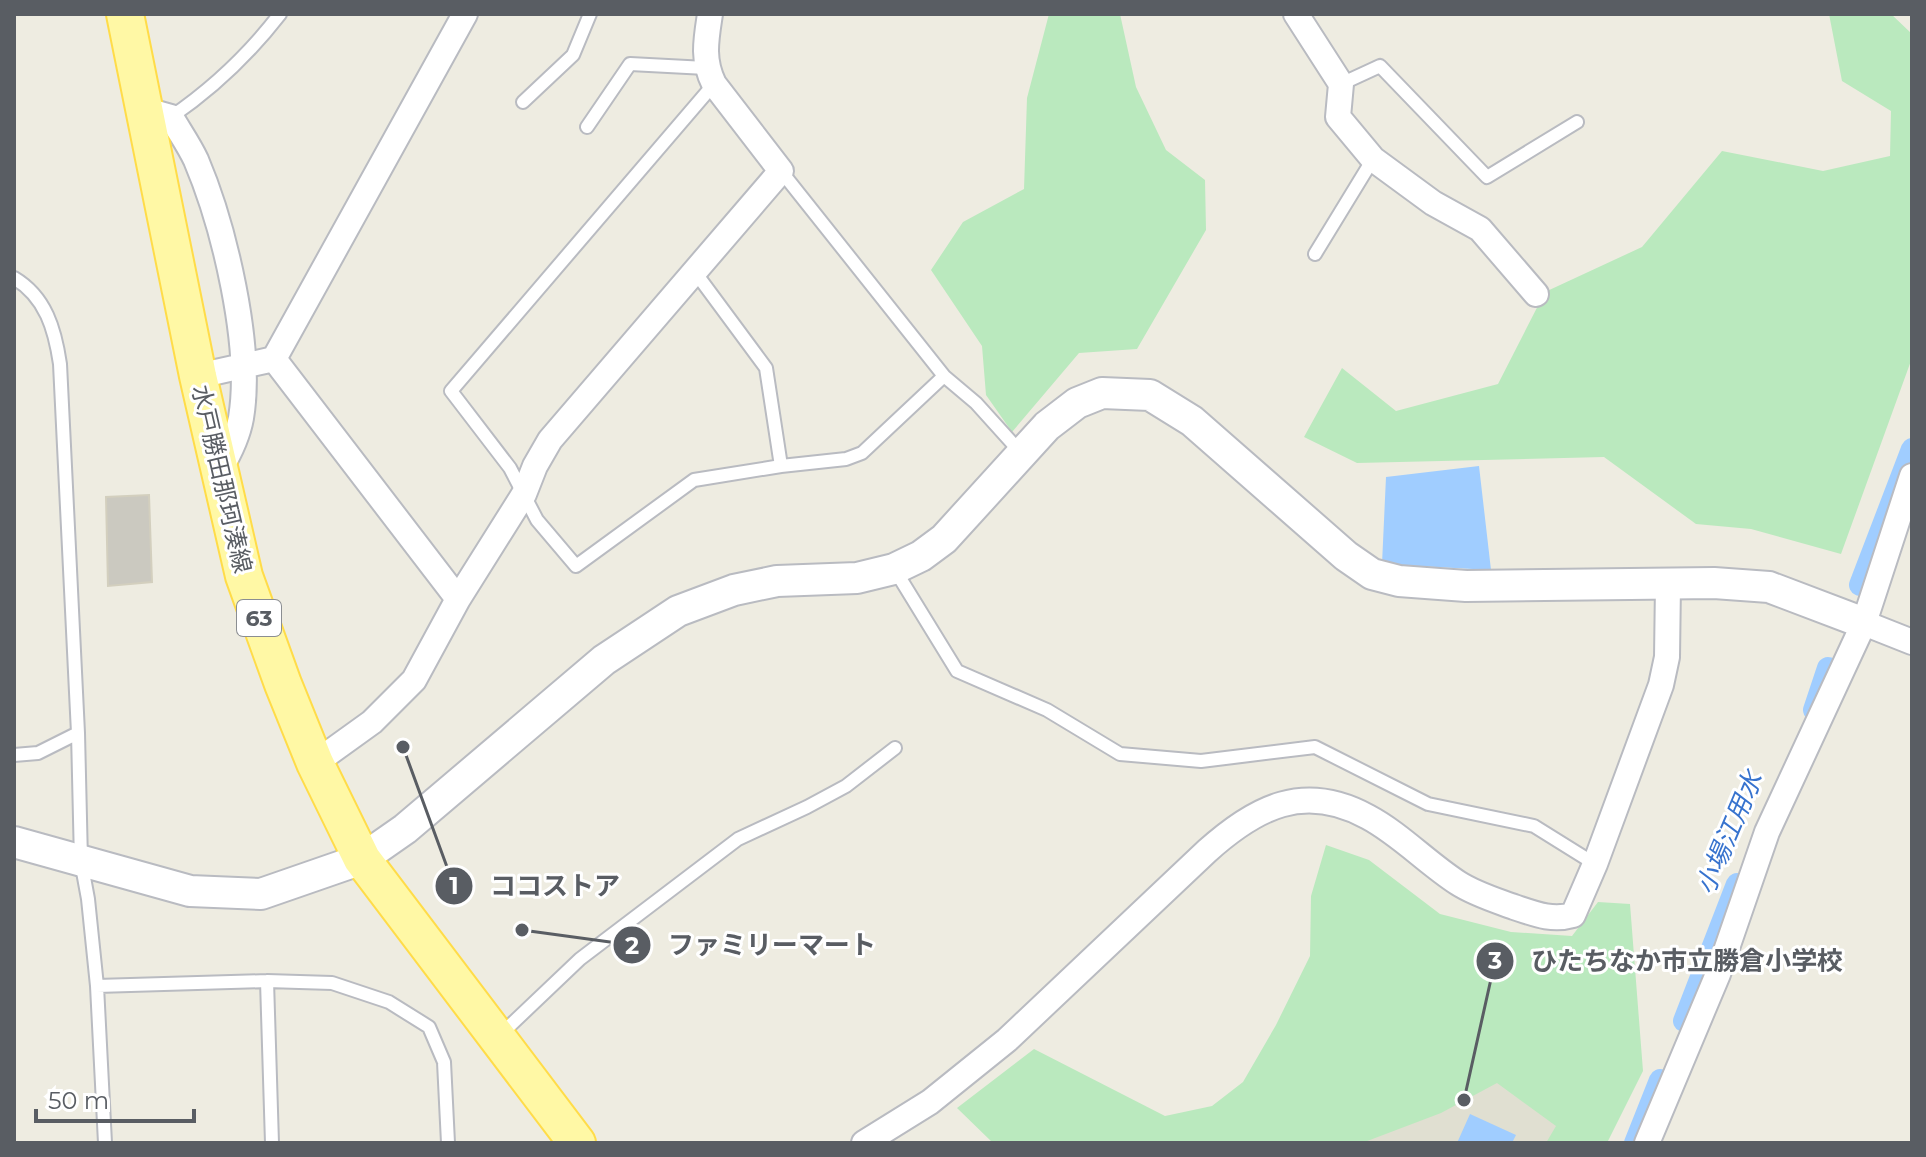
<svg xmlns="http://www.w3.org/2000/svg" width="1926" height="1157" font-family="Montserrat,'Noto Sans JP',sans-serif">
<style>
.education{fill:#e0dfd1}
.green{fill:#bae9be}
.water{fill:#a0cdff}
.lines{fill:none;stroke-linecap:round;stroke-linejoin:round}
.canal{stroke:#a0cdff;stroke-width:22}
.building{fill:#cbc9c0;stroke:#d3cfbe;stroke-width:2}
.service-casing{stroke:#b9bbc1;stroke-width:16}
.minor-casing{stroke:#b9bbc1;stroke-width:28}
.tertiary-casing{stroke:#b9bbc1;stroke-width:34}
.primary-casing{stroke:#ffdc49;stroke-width:40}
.service{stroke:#fff;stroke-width:12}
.minor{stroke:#fff;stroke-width:24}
.tertiary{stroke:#fff;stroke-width:30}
.primary{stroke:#fff8a5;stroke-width:36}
.labels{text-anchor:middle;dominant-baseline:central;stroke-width:6;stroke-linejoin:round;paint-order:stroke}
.shield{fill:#fff;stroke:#8b8e92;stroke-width:2}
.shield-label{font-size:22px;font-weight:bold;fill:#595d63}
.street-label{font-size:24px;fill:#595d63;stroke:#fff}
.water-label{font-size:26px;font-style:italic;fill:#3773ce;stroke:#fff}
.leader{fill:none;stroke:#595d63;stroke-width:3}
.callout-dot{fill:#595d63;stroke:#fff;stroke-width:3}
.mark-label{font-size:24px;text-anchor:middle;font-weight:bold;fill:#fff}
.callout-label{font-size:26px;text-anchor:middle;font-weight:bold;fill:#595d63;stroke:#fff;stroke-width:6;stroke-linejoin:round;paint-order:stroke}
</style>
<rect width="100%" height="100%" fill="#eeece1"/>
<path class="education" d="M 1481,1059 L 1595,1143 L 1293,1143 Z"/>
<path class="green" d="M 1049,14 L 1120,14 L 1136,87 L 1166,150 L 1205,180 L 1206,230 L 1137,349 L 1079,353 L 1012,432 L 986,395 L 982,346 L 931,270 L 963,222 L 1024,189 L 1027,98 Z
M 1829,14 L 1891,14 L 1912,34 L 1912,358 L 1841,554 L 1751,529 L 1696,524 L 1604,457 L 1357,463 L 1304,437 L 1342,368 L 1396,411 L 1498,384 L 1545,292 L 1642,247 L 1722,151 L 1823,171 L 1890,156 L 1891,111 L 1842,81 Z
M 1326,845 L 1369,860 L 1440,914 L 1511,932 L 1572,936 L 1598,902 L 1630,904 L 1643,1071 L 1607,1143 L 1546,1143 L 1556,1126 L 1497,1083 L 1441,1113 L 1362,1143 L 993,1143 L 957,1108 L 1034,1049 L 1165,1116 L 1212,1106 L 1243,1082 L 1276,1025 L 1310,956 L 1311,896 Z"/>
<path class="water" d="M 1479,466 L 1491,570 L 1382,564 L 1386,477 Z
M 1470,1114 L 1516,1135 L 1512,1143 L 1457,1143 Z"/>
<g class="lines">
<path class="canal" d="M 1860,585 L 1912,449
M 1814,710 L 1828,668
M 1684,1021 L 1737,884
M 1635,1143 L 1660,1080"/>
</g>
<path class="building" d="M 149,495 L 152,582 L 108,586 L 106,497 Z"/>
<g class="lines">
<g class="service-casing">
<path id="service" d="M 714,84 L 451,391 L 510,468 L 537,520 L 576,566 L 694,480 L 781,466 L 846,459 L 862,453 L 944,376
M 1341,84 L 1380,66 L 1487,177 L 1577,122
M 523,102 L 573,55 L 590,14
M 171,117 C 212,89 249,54 280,14
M 587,127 L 630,64 L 706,68
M 781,171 L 944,376 L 976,403 L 1022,454
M 1315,254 L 1373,159
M 695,272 L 766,368 L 781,466
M 14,278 C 46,297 55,330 60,364 L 78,733 L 81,861 L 88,899 L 97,986 L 105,1143
M 895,570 L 957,671 L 1047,710 L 1120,754 L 1201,761 L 1315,747 L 1428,804 L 1534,826 L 1595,864
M 14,755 L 38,753 L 78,733
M 267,981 L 272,1143
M 97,986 L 267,981 L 332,983 L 389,1002 L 429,1027 L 444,1062 L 448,1143
M 499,1036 L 580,959 L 738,839 L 807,807 L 846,786 L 895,748"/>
</g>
<g class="minor-casing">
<path id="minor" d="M 1296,14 L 1341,84 L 1338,117 L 1373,159 L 1433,203 L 1480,229 L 1536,294
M 146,110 L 171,117 C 179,131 189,145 196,160 C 224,226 253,346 241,418 C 238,435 229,454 220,469
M 274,359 L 458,599
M 198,376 L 274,359 L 465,14
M 1864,623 L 1912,642
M 315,763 L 372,722 L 414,680 L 458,599 L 524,494 L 535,466 L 550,440 L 781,171 L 714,84 C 702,60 706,40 710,14
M 864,1143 L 930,1102 L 1007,1040 L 1207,851 C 1256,807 1304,782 1368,817 C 1400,834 1427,863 1458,883 C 1475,894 1495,900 1514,907 C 1535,914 1552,921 1573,915 L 1595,864 L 1661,685 L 1667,657 L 1668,584
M 1647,1143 L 1718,974 L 1767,832 L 1864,623 L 1912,476"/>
</g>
<g class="tertiary-casing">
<path id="tertiary" d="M 14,842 L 190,891 L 261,894 L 362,859 L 405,829 L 604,660 L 678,611 L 734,590 L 777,581 L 857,578 L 894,569 L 921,556 L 944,539 L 1047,426 L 1077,403 L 1102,393 L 1150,395 L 1192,421 L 1346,556 L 1372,574 L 1399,581 L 1466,586 L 1714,583 L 1769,587 L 1864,623"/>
</g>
<g class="primary-casing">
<path id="primary" d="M 125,14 L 198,376 L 244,576 L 283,684 L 315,763 L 362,859 L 577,1143"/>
</g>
<use href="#service" class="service"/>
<use href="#minor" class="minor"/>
<use href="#tertiary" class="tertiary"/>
<use href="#primary" class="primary"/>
</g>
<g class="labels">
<rect class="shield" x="237" y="600" width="44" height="36" rx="6"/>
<g class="shield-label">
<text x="259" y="618">63</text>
</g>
<g class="street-label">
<text transform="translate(222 479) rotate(77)">水戸勝田那珂湊線</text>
</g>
<g class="water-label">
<text transform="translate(1729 833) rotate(-67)">小場江用水</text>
</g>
</g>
<path class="leader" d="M403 747L454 886M522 930L632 945M1464 1100L1495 961"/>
<g class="callout-dot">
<circle cx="403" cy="747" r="8"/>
<circle cx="522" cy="930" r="8"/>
<circle cx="1464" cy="1100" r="8"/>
<circle cx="454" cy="886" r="20"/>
<circle cx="632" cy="945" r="20"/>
<circle cx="1495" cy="961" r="20"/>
</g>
<g class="mark-label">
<text x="454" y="894">1</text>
<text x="632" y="954">2</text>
<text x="1495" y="969">3</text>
</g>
<g class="callout-label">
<text x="555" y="895">ココストア</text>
<text x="772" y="954">ファミリーマート</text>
<text x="1687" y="970">ひたちなか市立勝倉小学校</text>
</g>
<rect width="1926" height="1157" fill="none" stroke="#595d63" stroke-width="32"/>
<path d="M36 1109v12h158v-12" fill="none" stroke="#595d63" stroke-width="4"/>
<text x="48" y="1109" font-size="24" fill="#595d63" stroke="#ffffff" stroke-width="6" paint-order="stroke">50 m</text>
</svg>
